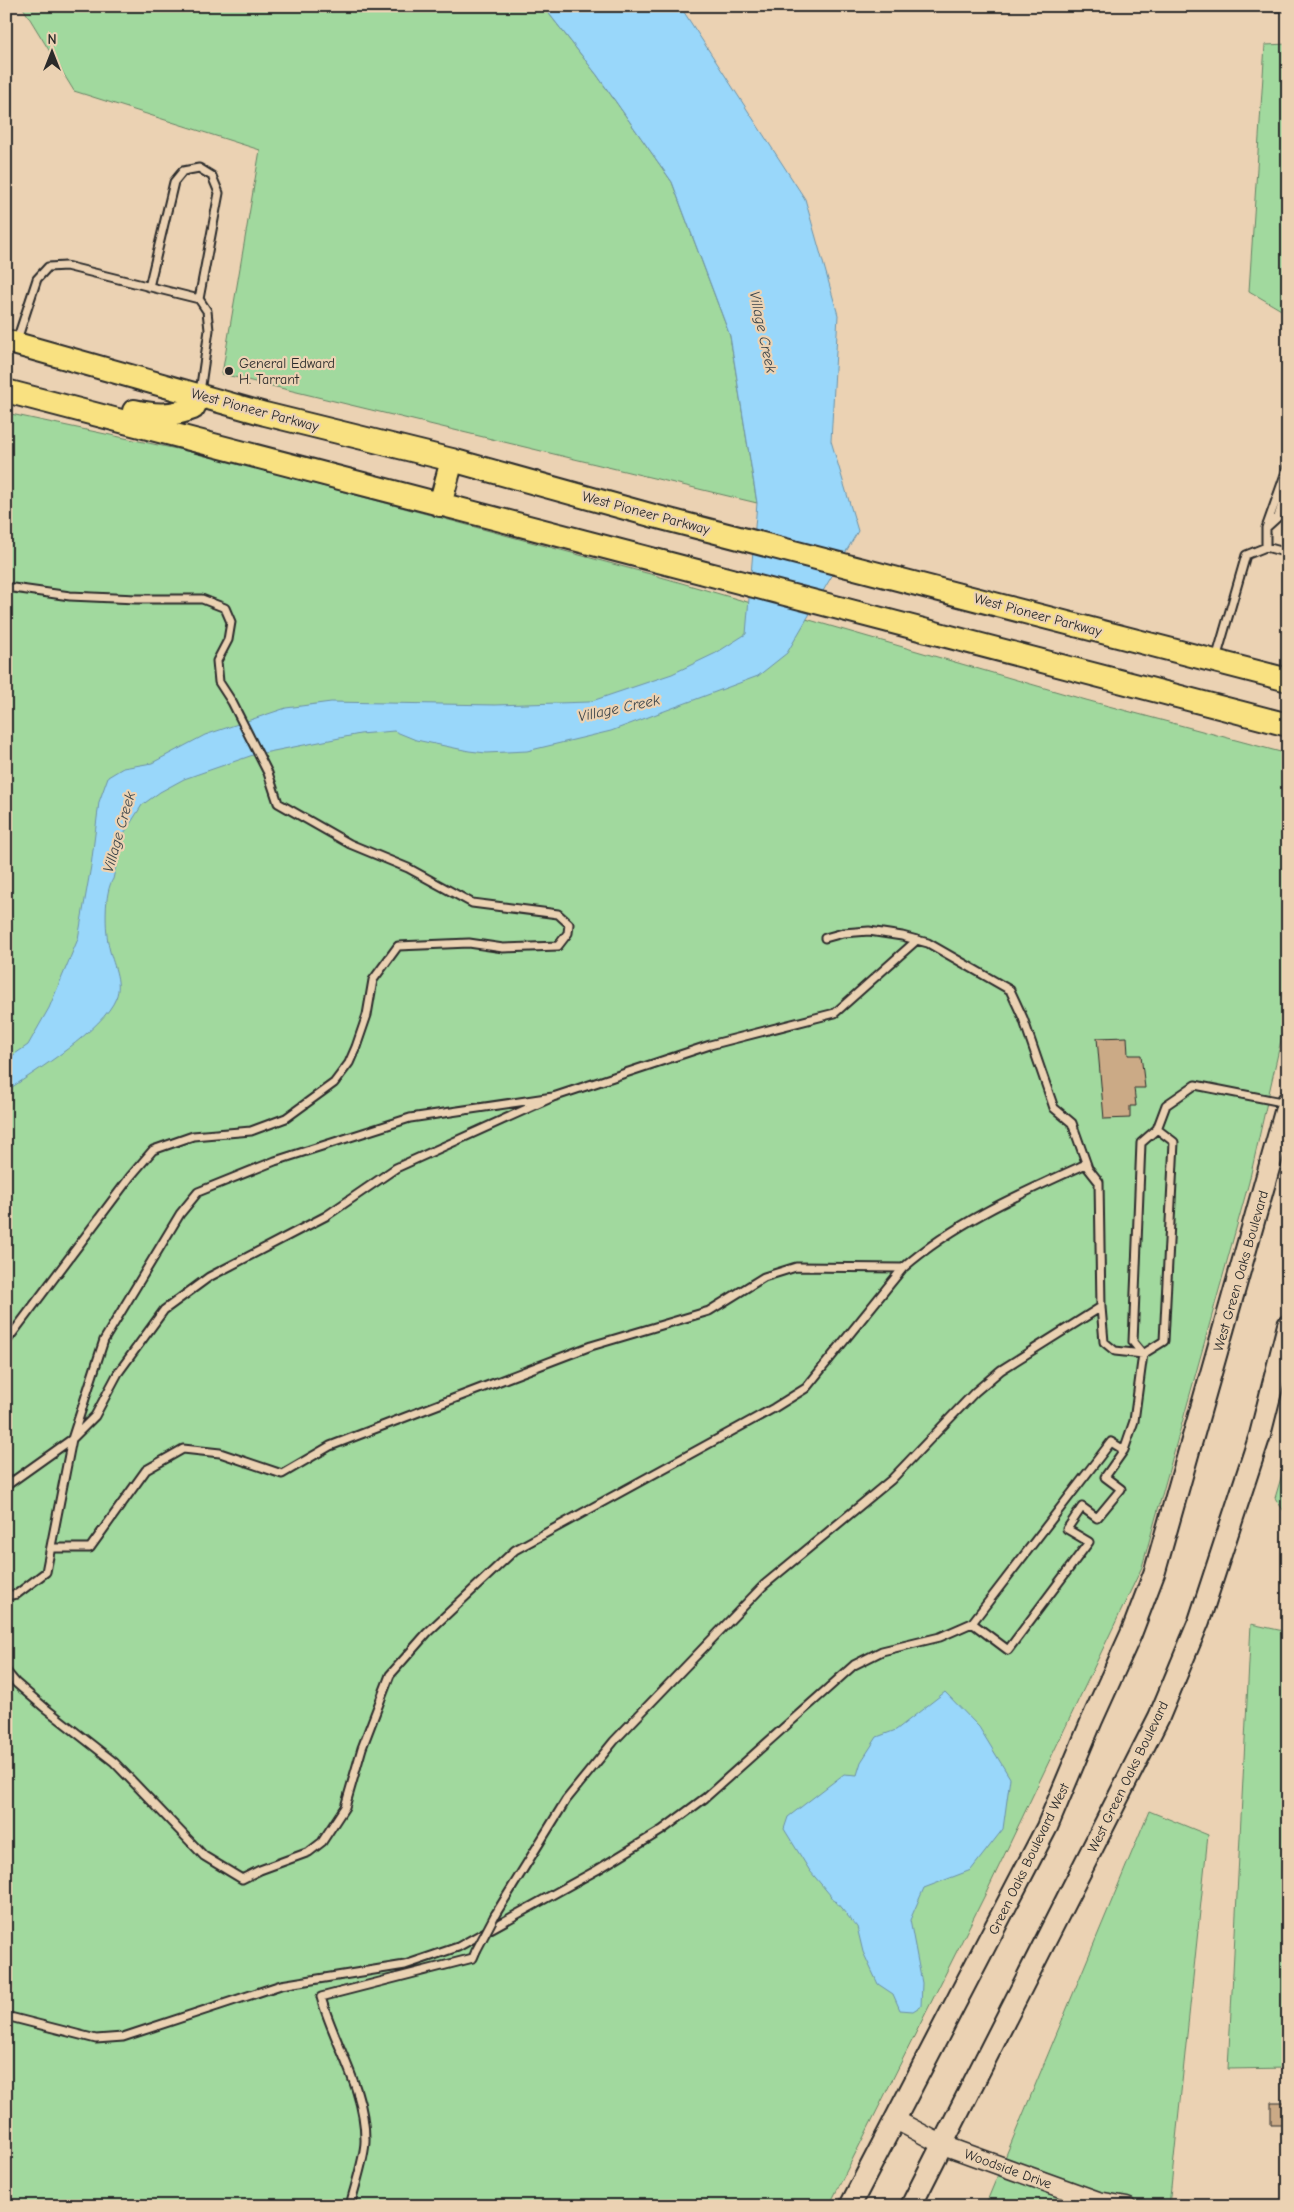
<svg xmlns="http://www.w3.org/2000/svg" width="1294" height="2212" font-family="'Comic Neue',sans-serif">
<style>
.green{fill:#a1d99e;stroke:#668264}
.water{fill:#99d7fa;stroke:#6d92a7}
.building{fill:#cbaa86;stroke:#2b2b2b}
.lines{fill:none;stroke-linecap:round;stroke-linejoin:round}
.service-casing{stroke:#2b2b2b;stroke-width:11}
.tertiary-casing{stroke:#2b2b2b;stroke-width:21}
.secondary-casing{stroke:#2b2b2b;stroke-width:24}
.primary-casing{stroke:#2b2b2b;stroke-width:26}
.service{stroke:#ebd2b3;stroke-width:7}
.tertiary{stroke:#ebd2b3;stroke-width:18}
.secondary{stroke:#ebd2b3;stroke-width:20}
.primary{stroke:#f9e181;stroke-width:22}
.service-bridge-casing{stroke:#2b2b2b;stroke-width:11;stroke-linecap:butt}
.service-bridge{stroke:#ebd2b3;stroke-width:7}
.poi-dot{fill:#2b2b2b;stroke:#ebd2b3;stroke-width:2}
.labels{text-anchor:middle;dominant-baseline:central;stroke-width:4.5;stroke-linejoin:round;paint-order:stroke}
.poi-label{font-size:14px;fill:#2b2b2b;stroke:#ebd2b3;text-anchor:start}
.street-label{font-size:14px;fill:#2b2b2b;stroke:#ebd2b3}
.water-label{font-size:15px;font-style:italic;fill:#3c454a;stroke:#ebd2b3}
</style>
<rect width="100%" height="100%" fill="#ebd2b3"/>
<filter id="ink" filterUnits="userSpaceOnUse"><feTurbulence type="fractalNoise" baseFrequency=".02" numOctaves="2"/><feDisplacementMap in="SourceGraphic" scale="10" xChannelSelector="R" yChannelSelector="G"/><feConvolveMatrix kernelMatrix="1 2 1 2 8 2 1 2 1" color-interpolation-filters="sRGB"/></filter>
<g filter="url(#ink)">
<path class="green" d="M 22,6 L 543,6 L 597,75 L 672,182 L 730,336 L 757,503 L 222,374 L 260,150 L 74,91 Z
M 1288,44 L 1288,314 L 1249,291 L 1265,45 Z
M 6,413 L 210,456 L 654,575 L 1086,700 L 1288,754 L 1288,1009 L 1249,1182 L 1142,1567 L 989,1887 L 829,2206 L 6,2206 Z
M 1288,1454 L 1288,1517 L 1275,1498 Z
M 1251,1624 L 1288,1632 L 1288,2068 L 1228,2069 Z
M 1149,1811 L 1208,1835 L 1169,2206 L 985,2206 Z"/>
<path class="water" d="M 543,6 L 680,6 L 805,199 L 838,315 L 831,441 L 858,531 L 787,653 L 758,676 L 611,731 L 527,751 L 486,753 L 469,751 L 416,740 L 394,731 L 360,734 L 253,755 L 184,779 L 160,792 L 142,805 L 123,835 L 113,879 C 104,892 105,931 109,947 C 112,963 123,981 116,998 C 104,1029 35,1072 6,1091 L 6,1060 L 28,1045 L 49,1008 L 78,939 L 91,866 L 99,802 L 108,777 L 123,768 L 152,763 L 205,735 L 286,708 L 331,702 L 495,705 L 589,702 L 672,674 L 716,653 L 746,634 L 757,503 L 730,336 L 672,182 L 597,75 Z
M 945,1692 L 979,1727 L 1010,1778 L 1003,1829 L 971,1870 L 924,1888 L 910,1920 L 922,1983 L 921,2006 L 913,2011 L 900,2010 L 893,1994 L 878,1984 L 863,1952 L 857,1927 L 810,1871 L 784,1829 L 788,1817 L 844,1774 L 857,1775 L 861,1762 L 877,1737 L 896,1730 Z"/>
<path class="building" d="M 1127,1037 L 1128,1055 L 1141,1055 L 1145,1088 L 1134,1088 L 1136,1106 L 1130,1106 L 1130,1118 L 1104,1119 L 1097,1038 Z
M 1271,2102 L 1288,2102 L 1288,2154 L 1287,2125 L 1271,2125 Z"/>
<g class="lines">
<g class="service-casing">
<path id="service" d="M 1216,6 L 1288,7
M 149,287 L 174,182 L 183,171 L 199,168 L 212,176 L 219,193 L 199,299
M 17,340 L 37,279 L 48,267 L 66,266 L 199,299 L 207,311 L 209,330 L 200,392
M 1267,527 L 1278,517 L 1288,484
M 1266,547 L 1266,528 L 1288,466
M 6,587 L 70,596 L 136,599 L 202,599 L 225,608 L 231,622 L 228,640 L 217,661 L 219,682 L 232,702 L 268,773 L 278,803 L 350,844 L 408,868 L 472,903 L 558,914 L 569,924 L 568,933 L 558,946 L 503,948 L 469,943 L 398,946 L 373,980 L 367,1015 L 356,1047 L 349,1063 L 334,1083 L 286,1118 L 251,1131 L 193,1136 L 153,1150 L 130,1177 L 6,1342
M 1216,659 L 1246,555 L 1266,547 L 1288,553
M 825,938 L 843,933 L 869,931 L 902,936 L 928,943 L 1010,990 L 1023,1018 L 1054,1108 L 1072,1123 L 1088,1168 L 1099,1182 L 1101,1307 L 1104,1342 L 1115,1351 L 1143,1354 L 1164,1341 L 1174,1142 L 1157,1129
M 553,1097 L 396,1168 L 326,1216 L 209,1277 L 164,1310 L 118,1373 L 95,1416 L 72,1439 L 104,1340 L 180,1214 L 198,1192 L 275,1161 L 410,1118 L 553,1097 L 710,1045 L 835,1013 L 917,940
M 1124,1450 L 1105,1477 L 1121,1489 L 1097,1518 L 1082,1507 L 1067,1529 L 1089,1542 L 1008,1650 L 972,1623 L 1111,1442 L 1124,1450 L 1134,1421 L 1143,1354 L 1133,1342 L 1141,1143 L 1157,1129 L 1166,1105 L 1195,1085 L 1287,1103
M 6,1486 L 72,1439
M 51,1548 L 90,1548 L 146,1470 L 183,1449 L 220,1453 L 282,1474 L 330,1446 L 591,1346 L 709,1311 L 764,1277 L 796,1267 L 903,1268 C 957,1221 1022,1193 1086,1164
M 6,1596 L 17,1594 L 46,1572 L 72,1439
M 6,1671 L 16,1683 L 45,1708 L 114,1762 L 204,1856 L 242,1879 L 260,1870 L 309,1852 L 322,1842 L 345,1807 L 362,1748 L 390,1675 L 427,1633 L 515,1550 L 774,1408 L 806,1388 L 903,1268
M 495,1915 L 566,1800 L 614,1741 L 764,1585 L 891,1480 L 975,1392 L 1001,1370 L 1101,1307
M 6,2016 L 96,2039 L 123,2037 L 281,1985 L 405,1965 L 458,1947 L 597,1870 L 662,1830 L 705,1798 L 854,1665 L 882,1651 L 940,1637 L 972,1623
M 350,2206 C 354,2188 366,2155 365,2139 C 365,2088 334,2044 321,1997 L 473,1958 L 476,1951"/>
</g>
<g class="tertiary-casing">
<path id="tertiary" d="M 894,2119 L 943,2145 L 1098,2201 L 1127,2206"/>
</g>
<g class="secondary-casing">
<path id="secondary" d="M 850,2206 L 1047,1827 L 1092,1720 L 1131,1634 L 1155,1571 L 1288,1101
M 911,2206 L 1159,1717 L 1199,1621 L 1260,1435 L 1288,1325"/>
</g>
<g class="primary-casing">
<path id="primary" d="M 6,341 L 265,414 L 452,460 L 654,516 L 1288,680
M 6,391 L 1288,725
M 134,411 C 156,416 172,416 193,408 L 200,395
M 440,505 L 452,460"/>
</g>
<use href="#service" class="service"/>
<use href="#tertiary" class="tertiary"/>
<use href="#secondary" class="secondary"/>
<use href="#primary" class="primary"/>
<g class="service-bridge-casing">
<path id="service-bridge" d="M 476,1951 L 495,1915"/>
</g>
<use href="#service-bridge" class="service-bridge"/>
</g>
</g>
<circle class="poi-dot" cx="229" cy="371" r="5"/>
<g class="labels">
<g class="poi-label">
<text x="239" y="363">General Edward<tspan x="239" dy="16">H. Tarrant</tspan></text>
</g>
<g class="street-label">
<text transform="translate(255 410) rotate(15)">West Pioneer Parkway</text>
<text transform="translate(646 513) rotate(15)">West Pioneer Parkway</text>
<text transform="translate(1038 615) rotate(15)">West Pioneer Parkway</text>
<text transform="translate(1241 1271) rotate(-74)">West Green Oaks Boulevard</text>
<text transform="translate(1128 1777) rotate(-64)">West Green Oaks Boulevard</text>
<text transform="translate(1029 1859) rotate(-64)">Green Oaks Boulevard West</text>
<text transform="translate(1008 2169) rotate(20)">Woodside Drive</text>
</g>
<g class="water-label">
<text transform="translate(763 332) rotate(78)">Village Creek</text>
<text transform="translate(619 708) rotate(-12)">Village Creek</text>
<text transform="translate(119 832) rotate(-74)">Village Creek</text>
</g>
</g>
<rect width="1294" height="2212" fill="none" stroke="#ebd2b3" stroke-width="25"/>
<rect x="12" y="12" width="1269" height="2187" fill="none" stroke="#2b2b2b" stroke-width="2" filter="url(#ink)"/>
<g transform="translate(52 52)" stroke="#ebd2b3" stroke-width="4" paint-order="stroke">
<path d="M0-4L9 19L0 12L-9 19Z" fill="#2b2b2b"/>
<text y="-8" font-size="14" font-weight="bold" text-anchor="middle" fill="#2b2b2b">N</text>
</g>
</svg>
